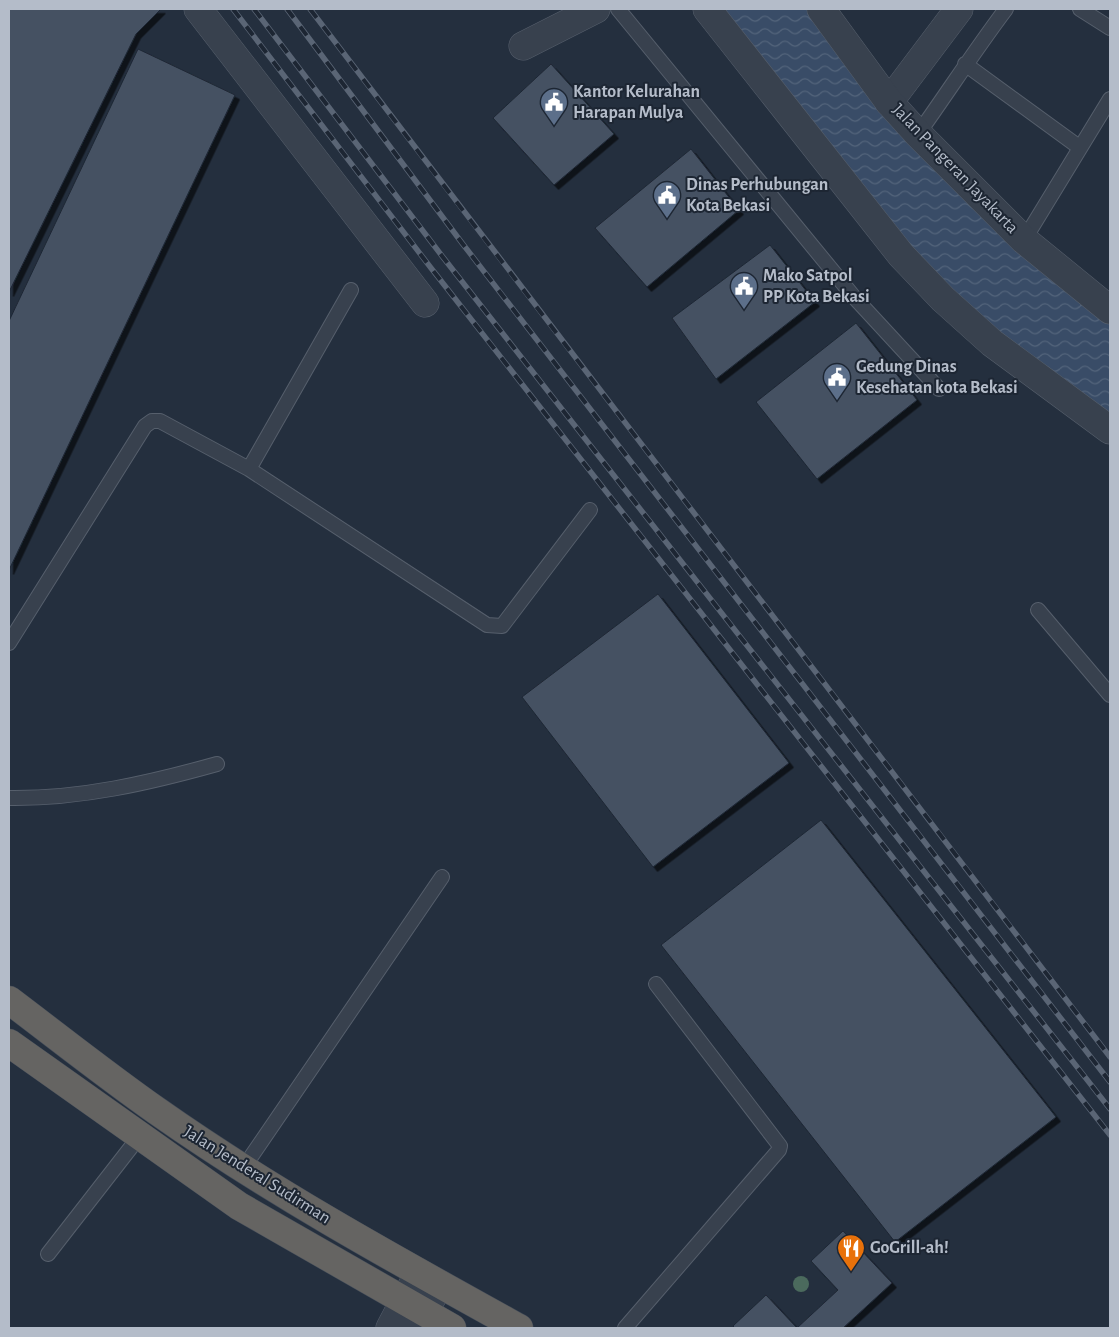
<svg xmlns="http://www.w3.org/2000/svg" width="1119" height="1337" font-family="'Alegreya Sans',sans-serif">
<style>
.water{fill:url(#water-waves)}
.building{fill:#455162;stroke:#1f2835;filter:url(#shadow)}
.lines{fill:none;stroke-linecap:round;stroke-linejoin:round}
.service-casing{stroke:#565f6c;stroke-width:16}
.minor-casing{stroke:#565f6c;stroke-width:29}
.tertiary-casing{stroke:#565f6c;stroke-width:29}
.trunk-casing{stroke:#434c59;stroke-width:29}
.service{stroke:#38414e;stroke-width:14}
.minor{stroke:#38414e;stroke-width:28}
.tertiary{stroke:#38414e;stroke-width:28}
.trunk{stroke:#656462;stroke-width:28}
.rail-casing{stroke:#5a6575;stroke-width:5.5}
.rail{stroke:#1d2633;stroke-width:4;stroke-dasharray:11;stroke-linecap:butt}
.tree{fill:#4b6a5d}
.labels{text-anchor:middle;dominant-baseline:central;stroke-width:4;stroke-linejoin:round;paint-order:stroke}
.poi-label{font-size:18px;font-weight:bold;fill:#b4bcc9;stroke:#1d2633;text-anchor:start}
.street-label{font-size:18px;fill:#b4bcc9;stroke:#1d2633}
</style>
<defs>
<pattern id="water-waves" width="16" height="10" patternUnits="userSpaceOnUse" patternTransform="scale(1.25)"><rect width="16" height="10" fill="#394c67"/><path d="M0 5q4-4 8 0t8 0" fill="none" stroke="#53647b"/></pattern>
<filter id="shadow"><feDropShadow dx="4.5" dy="4.5" stdDeviation="0" flood-color="#0009"/></filter>
</defs>
<rect width="100%" height="100%" fill="#242f3e"/>
<path class="water" d="M 705,9 L 821,9 L 889,102 L 1110,310 L 1110,430 L 992,343 Z"/>
<path class="building" d="M 9,9 L 161,9 L 136,34 L 9,292 Z
M 138,49 L 235,95 L 9,570 L 9,321 Z
M 551,64 L 614,134 L 554,185 L 493,118 Z
M 691,149 L 739,210 L 647,287 L 595,228 Z
M 770,245 L 815,302 L 716,379 L 672,318 Z
M 856,323 L 917,400 L 817,479 L 756,402 Z
M 658,594 L 789,763 L 653,867 L 522,697 Z
M 821,820 L 1056,1117 L 895,1242 L 661,945 Z
M 843,1231 L 892,1283 L 843,1328 L 735,1328 L 733,1326 L 766,1295 L 797,1328 L 838,1290 L 811,1261 Z"/>
<g class="lines">
<g class="service-casing">
<path id="service" d="M 618,9 L 854,297 L 939,389
M 1080,9 L 1110,28
M 965,64 L 1079,147
M 918,134 C 948,92 975,50 1006,9
M 1024,240 L 1110,99
M 249,469 L 351,290
M 1038,610 L 1110,695
M 9,643 L 145,426 L 152,421 L 160,421 L 249,469 L 487,625 L 502,626 L 590,510
M 9,798 C 80,799 149,783 217,764
M 244,1167 L 442,877
M 48,1254 L 139,1137
M 625,1328 L 779,1150 L 780,1146 L 656,984"/>
</g>
<g class="minor-casing">
<path id="minor" d="M 198,9 L 425,303
M 523,46 L 596,9
M 889,102 L 959,9
M 390,1328 L 419,1273
M 416,1328 L 439,1284"/>
</g>
<g class="tertiary-casing">
<path id="tertiary" d="M 707,9 L 901,255 L 943,299 L 992,343 L 1110,430
M 821,9 L 889,102 L 918,134 L 1024,240 L 1110,310"/>
</g>
<g class="trunk-casing">
<path id="trunk" d="M 9,1000 C 58,1037 107,1076 157,1111 C 272,1192 396,1260 519,1328
M 9,1043 L 239,1206 L 452,1328"/>
</g>
<use href="#service" class="service"/>
<use href="#minor" class="minor"/>
<use href="#tertiary" class="tertiary"/>
<use href="#trunk" class="trunk"/>
<g class="rail-casing">
<path id="rail" d="M 233,9 L 431,268 L 1110,1135
M 254,9 L 442,256 L 1110,1109
M 287,9 L 462,243 L 1110,1082
M 310,9 C 575,359 844,708 1110,1057"/>
</g>
<use href="#rail" class="rail"/>
</g>
<circle class="tree" cx="801" cy="1284" r="8"/>
<defs>
<g id="civic-pin" transform="scale(1.4375)"><path d="M0 17L-7.5 6A9.5 9.5 0 1 1 7.5 6Z" fill="#5c6f8a" stroke="#1d2633"/><path d="M-.6-6.5H3V-4.5H.6V-3L4-1V1h2V6H-6V1h2V-1L-.6-3ZM-1.2 2.5V6h2.4V2.5Z" fill="#fff"/></g>
<g id="restaurant-pin" transform="scale(1.4375)"><path d="M0 17L-7.5 6A9.5 9.5 0 1 1 7.5 6Z" fill="#e8710a" stroke="#1d2633"/><path d="M-5-6h1v4h1v-4h1v4h1v-4h1v5L-1.5 .5V6h-2V.5L-5-1ZM5-6V6H3V1.5H1.5Q1.5-4 5-6Z" fill="#fff"/></g>
</defs>
<g fill-rule="evenodd">
<use href="#civic-pin" x="554" y="102"/>
<use href="#civic-pin" x="667" y="195"/>
<use href="#civic-pin" x="744" y="286"/>
<use href="#civic-pin" x="837" y="377"/>
<use href="#restaurant-pin" x="851" y="1248"/>
</g>
<g class="labels">
<g class="poi-label">
<text x="573" y="92">Kantor Kelurahan<tspan x="573" dy="21">Harapan Mulya</tspan></text>
<text x="686" y="185">Dinas Perhubungan<tspan x="686" dy="21">Kota Bekasi</tspan></text>
<text x="763" y="276">Mako Satpol<tspan x="763" dy="21">PP Kota Bekasi</tspan></text>
<text x="856" y="367">Gedung Dinas<tspan x="856" dy="21">Kesehatan kota Bekasi</tspan></text>
<text x="870" y="1248">GoGrill-ah!</text>
</g>
<g class="street-label">
<text transform="translate(955 169) rotate(46)">Jalan Pangeran Jayakarta</text>
<text transform="translate(257 1175) rotate(32)">Jalan Jenderal Sudirman</text>
</g>
</g>
<rect width="1119" height="1337" fill="none" stroke="#b4bcc9" stroke-width="20"/>
</svg>
